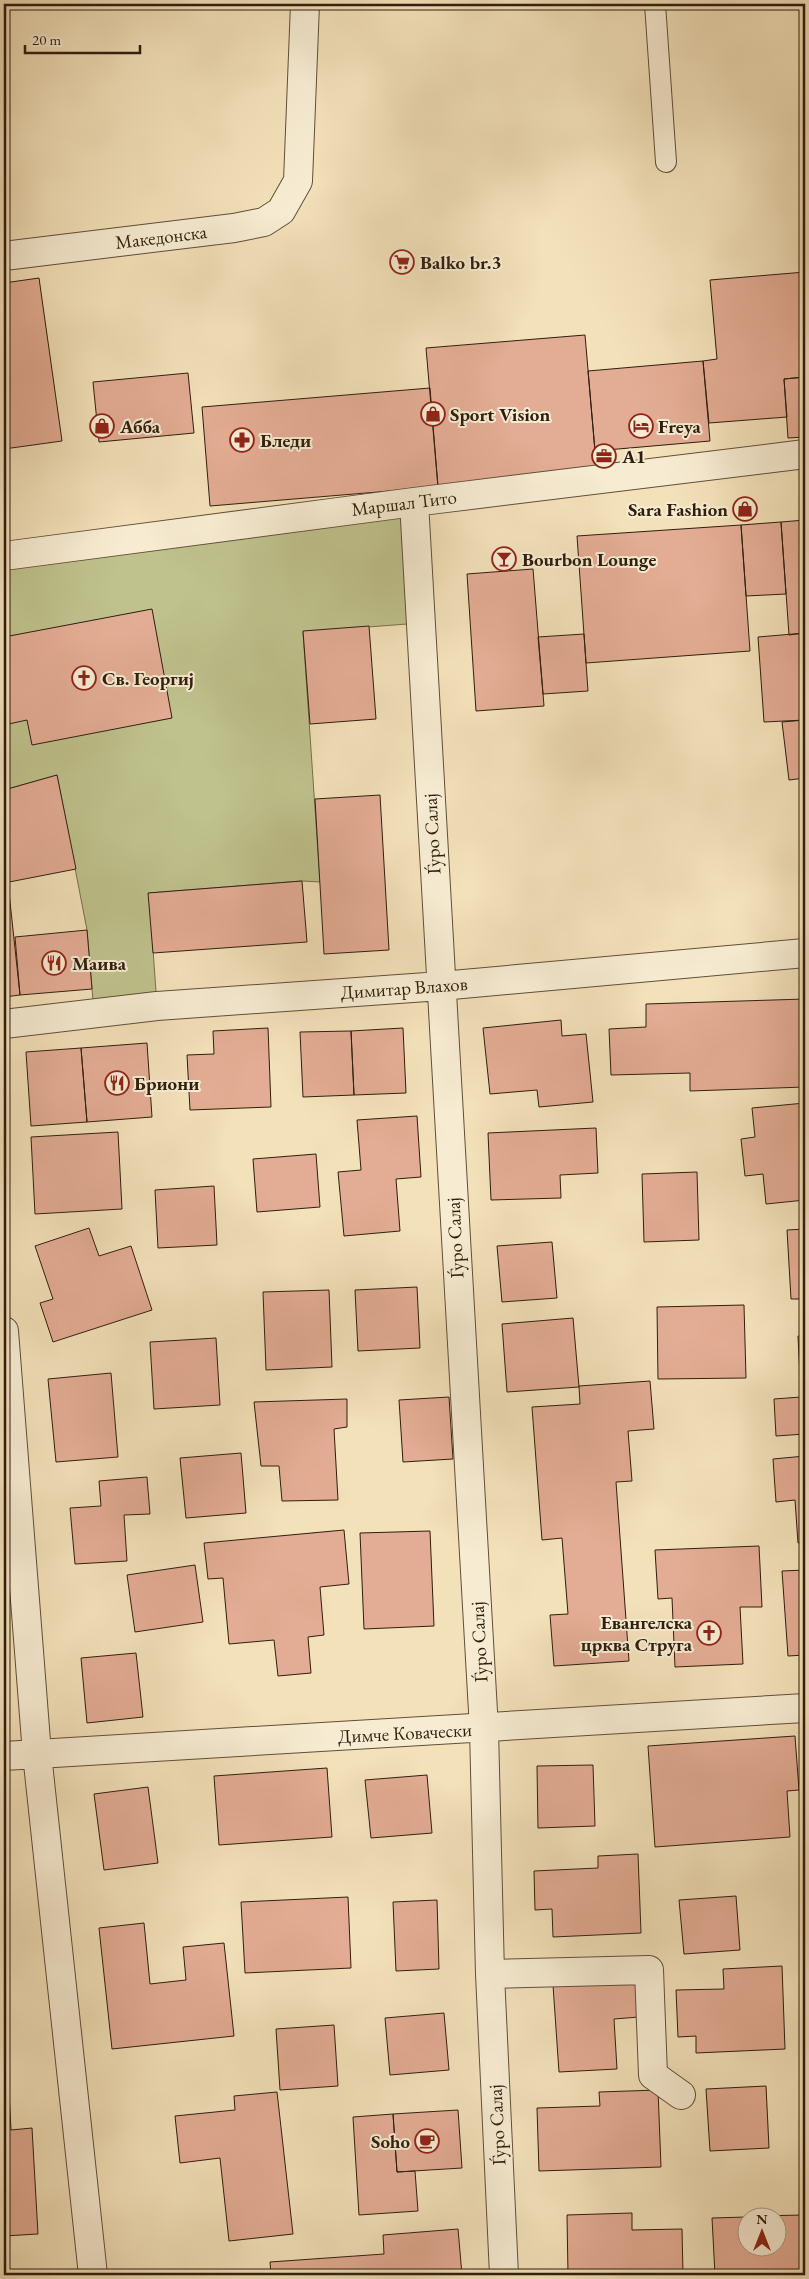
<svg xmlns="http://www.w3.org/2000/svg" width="809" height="2279" font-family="'EB Garamond',serif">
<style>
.green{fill:#bfc28d;stroke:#77704d}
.building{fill:#e3ac94;stroke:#2f1e0d}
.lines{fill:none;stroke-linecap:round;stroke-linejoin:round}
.lane-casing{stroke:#604f38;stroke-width:22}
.street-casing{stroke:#604f38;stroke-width:30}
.lane{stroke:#f7ecd2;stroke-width:20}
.street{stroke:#f7ecd2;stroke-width:28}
.labels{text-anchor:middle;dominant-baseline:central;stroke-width:4;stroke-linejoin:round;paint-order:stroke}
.street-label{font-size:19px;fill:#2f1e0d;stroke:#f7ecd2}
.poi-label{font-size:19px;font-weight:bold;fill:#2f1e0d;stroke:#f7ecd2;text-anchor:start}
</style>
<rect width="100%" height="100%" fill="#f3e1ba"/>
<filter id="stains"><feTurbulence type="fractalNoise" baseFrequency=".004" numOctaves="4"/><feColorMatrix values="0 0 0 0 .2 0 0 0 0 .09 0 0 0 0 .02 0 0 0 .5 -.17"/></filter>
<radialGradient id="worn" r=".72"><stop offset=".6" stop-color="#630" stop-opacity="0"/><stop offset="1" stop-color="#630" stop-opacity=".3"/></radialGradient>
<path class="green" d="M 414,502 L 420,623 L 303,632 L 320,882 L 302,881 L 149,893 L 157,1006 L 94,1012 L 87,930 L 57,775 L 4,790 L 4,556 Z"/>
<path class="building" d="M 805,272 L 805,377 L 784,379 L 787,417 L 709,423 L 703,361 L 717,359 L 710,280 Z
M 39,278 L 62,441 L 4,449 L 4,283 Z
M 585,335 L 597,474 L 438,487 L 426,348 Z
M 703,361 L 710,441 L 595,451 L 588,371 Z
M 188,373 L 194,433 L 99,442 L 93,382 Z
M 805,377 L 805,437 L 788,438 L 784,379 Z
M 430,388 L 438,487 L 210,506 L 202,407 Z
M 805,520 L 805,633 L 789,635 L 781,522 Z
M 781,522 L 786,594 L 746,596 L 741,525 Z
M 741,525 L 750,651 L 586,663 L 577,536 Z
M 533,569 L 544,706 L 476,711 L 467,574 Z
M 152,609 L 172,718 L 32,745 L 27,720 L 4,725 L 4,637 Z
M 369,626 L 376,719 L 310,724 L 303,631 Z
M 805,633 L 805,720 L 764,722 L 758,637 Z
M 584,634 L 588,691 L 543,694 L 538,637 Z
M 805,720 L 805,778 L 789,780 L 782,722 Z
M 57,775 L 76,869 L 4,883 L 4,790 Z
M 380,795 L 389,950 L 324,954 L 315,799 Z
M 302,881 L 307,942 L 153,953 L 148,893 Z
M 4,883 L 8,883 L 20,995 L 4,997 Z
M 87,930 L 92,989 L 20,995 L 15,937 Z
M 805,999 L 805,1087 L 690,1091 L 690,1073 L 611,1075 L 609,1029 L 646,1027 L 646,1004 Z
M 561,1020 L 562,1036 L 586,1034 L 593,1102 L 539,1107 L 537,1090 L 490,1094 L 483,1028 Z
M 268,1028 L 271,1107 L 190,1110 L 187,1055 L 214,1054 L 213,1031 Z
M 403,1028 L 406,1093 L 354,1095 L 351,1031 Z
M 351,1031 L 354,1095 L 303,1097 L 300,1032 Z
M 147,1043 L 152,1117 L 87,1122 L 81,1048 Z
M 81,1048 L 87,1122 L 31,1126 L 26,1052 Z
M 805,1103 L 805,1200 L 766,1204 L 763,1174 L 745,1176 L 741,1139 L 755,1137 L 752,1108 Z
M 417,1116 L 421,1177 L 396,1179 L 400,1231 L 344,1236 L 338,1172 L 361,1170 L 357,1120 Z
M 596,1128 L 598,1173 L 560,1175 L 561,1198 L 491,1200 L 488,1133 Z
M 118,1132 L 122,1209 L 35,1214 L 31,1137 Z
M 316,1154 L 320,1207 L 257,1212 L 253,1159 Z
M 697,1172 L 699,1240 L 644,1242 L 642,1174 Z
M 214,1186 L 217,1245 L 158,1248 L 155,1190 Z
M 89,1228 L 99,1256 L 131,1246 L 152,1310 L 53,1342 L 40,1303 L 53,1299 L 35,1246 Z
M 805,1229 L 805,1299 L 791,1299 L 787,1230 Z
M 552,1242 L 557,1298 L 502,1302 L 497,1246 Z
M 417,1287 L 420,1348 L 358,1351 L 355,1290 Z
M 329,1290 L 332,1367 L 266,1370 L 263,1292 Z
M 744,1305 L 746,1378 L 658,1379 L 657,1307 Z
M 573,1318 L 579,1387 L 507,1392 L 502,1324 Z
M 798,1336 L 805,1336 L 805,1434 L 776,1436 L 774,1399 L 801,1397 Z
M 216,1338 L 220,1405 L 154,1409 L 150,1342 Z
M 111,1373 L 118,1457 L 56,1462 L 48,1379 Z
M 650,1381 L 654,1429 L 628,1431 L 632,1481 L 616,1482 L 629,1661 L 554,1666 L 550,1615 L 568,1614 L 562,1538 L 542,1540 L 532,1407 L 580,1404 L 579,1386 Z
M 449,1397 L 453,1459 L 403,1462 L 399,1400 Z
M 347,1399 L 347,1427 L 334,1429 L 338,1500 L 282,1501 L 279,1466 L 261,1466 L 254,1402 Z
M 241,1453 L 246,1513 L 186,1518 L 180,1458 Z
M 805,1456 L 805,1542 L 798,1543 L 795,1500 L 776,1502 L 773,1459 Z
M 147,1477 L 150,1514 L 124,1515 L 127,1561 L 75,1564 L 70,1508 L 101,1506 L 99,1481 Z
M 4,1494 L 8,1559 L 4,1560 Z
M 344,1530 L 349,1584 L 320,1587 L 324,1635 L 308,1637 L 311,1673 L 278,1676 L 274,1640 L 229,1644 L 223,1578 L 208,1579 L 204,1543 Z
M 430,1531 L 434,1626 L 364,1629 L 360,1533 Z
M 759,1546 L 762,1607 L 740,1607 L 743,1664 L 675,1667 L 672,1598 L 658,1599 L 655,1550 Z
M 195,1565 L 203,1622 L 135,1632 L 127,1575 Z
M 805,1570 L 805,1655 L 788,1656 L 782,1571 Z
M 136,1653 L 143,1717 L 87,1723 L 81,1658 Z
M 795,1736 L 799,1790 L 787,1791 L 790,1837 L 655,1847 L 648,1746 Z
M 593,1765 L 595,1826 L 538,1828 L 537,1766 Z
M 327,1768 L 332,1837 L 219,1845 L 214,1776 Z
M 427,1775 L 432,1833 L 371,1838 L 365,1780 Z
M 148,1787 L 158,1863 L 104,1870 L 94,1794 Z
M 638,1854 L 641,1933 L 553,1937 L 552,1909 L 535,1910 L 534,1871 L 598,1868 L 598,1856 Z
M 736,1896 L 740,1950 L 684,1954 L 679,1900 Z
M 348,1897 L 351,1968 L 245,1973 L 241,1902 Z
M 437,1900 L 439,1969 L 396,1971 L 393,1902 Z
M 144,1923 L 150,1984 L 186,1980 L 183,1947 L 224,1943 L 234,2036 L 112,2049 L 99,1928 Z
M 782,1966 L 785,2049 L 696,2053 L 696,2036 L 678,2037 L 676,1990 L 724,1989 L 723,1969 Z
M 637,1980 L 639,2017 L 614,2019 L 617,2069 L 559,2072 L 553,1985 Z
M 444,2013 L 449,2070 L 390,2075 L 385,2018 Z
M 334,2025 L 338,2086 L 280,2090 L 276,2029 Z
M 4,2035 L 6,2035 L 11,2130 L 32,2128 L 38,2234 L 4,2236 Z
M 766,2086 L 769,2148 L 710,2151 L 706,2089 Z
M 658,2090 L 661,2167 L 539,2171 L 537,2108 L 600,2106 L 599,2092 Z
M 277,2092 L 293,2234 L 229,2241 L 220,2158 L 180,2163 L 175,2116 L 235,2110 L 234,2096 Z
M 458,2110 L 462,2168 L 397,2172 L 393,2114 Z
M 393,2114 L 397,2172 L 415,2171 L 418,2211 L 359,2215 L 353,2117 Z
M 632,2213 L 632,2230 L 682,2229 L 683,2275 L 568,2275 L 567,2215 Z
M 803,2215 L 805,2275 L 715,2275 L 712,2218 L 746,2217 L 746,2246 L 776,2246 L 776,2216 L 758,2216 Z
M 458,2229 L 462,2275 L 271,2275 L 270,2262 L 384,2254 L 383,2235 Z"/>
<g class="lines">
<g class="lane-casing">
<path id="lane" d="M 655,4 L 666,162"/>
</g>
<g class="street-casing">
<path id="street" d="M 4,256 L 234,228 L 264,222 L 281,211 L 298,181 L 305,4
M 414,502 L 484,1729 L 490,1974 L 504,2275
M 4,556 L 414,502 L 805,454
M 4,1024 L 157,1006 L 441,986 L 805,953
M 4,1331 L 37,1754 L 93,2275
M 4,1756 L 805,1708
M 490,1974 L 649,1970 L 653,2075 L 681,2095"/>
</g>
<use href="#lane" class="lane"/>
<use href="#street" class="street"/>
</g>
<defs>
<g id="supermarket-ring" transform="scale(1.25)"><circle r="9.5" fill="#f7ecd2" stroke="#8f2418" stroke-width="1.5"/><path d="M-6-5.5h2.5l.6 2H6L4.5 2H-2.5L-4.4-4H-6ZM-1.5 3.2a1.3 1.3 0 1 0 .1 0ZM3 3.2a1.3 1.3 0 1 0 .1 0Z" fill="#8f2418"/></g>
<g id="shop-ring" transform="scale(1.25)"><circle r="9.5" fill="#f7ecd2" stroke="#8f2418" stroke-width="1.5"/><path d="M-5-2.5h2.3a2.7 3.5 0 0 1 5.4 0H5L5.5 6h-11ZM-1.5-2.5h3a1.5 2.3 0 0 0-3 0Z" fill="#8f2418"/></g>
<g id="hotel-ring" transform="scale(1.25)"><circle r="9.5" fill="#f7ecd2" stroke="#8f2418" stroke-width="1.5"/><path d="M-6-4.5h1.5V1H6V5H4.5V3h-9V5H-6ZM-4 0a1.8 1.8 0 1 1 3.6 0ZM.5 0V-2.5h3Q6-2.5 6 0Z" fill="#8f2418"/></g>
<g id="pharmacy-ring" transform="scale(1.25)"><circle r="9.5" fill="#f7ecd2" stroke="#8f2418" stroke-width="1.5"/><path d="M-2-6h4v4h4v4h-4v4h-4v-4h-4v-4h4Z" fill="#8f2418"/></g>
<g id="office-ring" transform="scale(1.25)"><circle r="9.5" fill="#f7ecd2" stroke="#8f2418" stroke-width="1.5"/><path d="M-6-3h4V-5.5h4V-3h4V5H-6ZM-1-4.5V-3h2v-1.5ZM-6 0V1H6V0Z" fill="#8f2418"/></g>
<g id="bar-ring" transform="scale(1.25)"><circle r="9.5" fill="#f7ecd2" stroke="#8f2418" stroke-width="1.5"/><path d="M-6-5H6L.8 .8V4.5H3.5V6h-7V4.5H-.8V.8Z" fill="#8f2418"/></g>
<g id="church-ring" transform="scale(1.25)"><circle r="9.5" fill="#f7ecd2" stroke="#8f2418" stroke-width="1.5"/><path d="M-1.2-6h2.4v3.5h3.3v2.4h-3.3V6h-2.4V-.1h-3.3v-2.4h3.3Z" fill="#8f2418"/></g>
<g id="restaurant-ring" transform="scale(1.25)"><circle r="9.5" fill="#f7ecd2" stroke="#8f2418" stroke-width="1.5"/><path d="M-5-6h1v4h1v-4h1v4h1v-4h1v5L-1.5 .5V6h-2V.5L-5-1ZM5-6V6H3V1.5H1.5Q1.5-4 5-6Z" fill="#8f2418"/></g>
<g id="cafe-ring" transform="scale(1.25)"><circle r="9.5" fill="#f7ecd2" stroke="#8f2418" stroke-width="1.5"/><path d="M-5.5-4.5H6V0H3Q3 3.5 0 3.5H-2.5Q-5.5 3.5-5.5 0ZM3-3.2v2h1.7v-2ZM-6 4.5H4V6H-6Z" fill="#8f2418"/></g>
</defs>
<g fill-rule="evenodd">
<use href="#supermarket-ring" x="402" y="262"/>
<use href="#shop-ring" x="433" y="414"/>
<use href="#shop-ring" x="102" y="426"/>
<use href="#hotel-ring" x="641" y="426"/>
<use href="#pharmacy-ring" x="242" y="440"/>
<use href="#office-ring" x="604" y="456"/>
<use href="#shop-ring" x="745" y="509"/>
<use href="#bar-ring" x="504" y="559"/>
<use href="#church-ring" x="84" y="678"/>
<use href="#restaurant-ring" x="54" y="963"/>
<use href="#restaurant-ring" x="117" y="1083"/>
<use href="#church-ring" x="709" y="1633"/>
<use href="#cafe-ring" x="427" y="2141"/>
</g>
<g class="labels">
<g class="street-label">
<text transform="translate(161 237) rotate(-7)">Македонска</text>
<text transform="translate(404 503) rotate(-7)">Маршал Тито</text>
<text transform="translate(432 834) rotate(-93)">Ѓуро Салај</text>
<text transform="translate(404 988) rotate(-4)">Димитар Влахов</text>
<text transform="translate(455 1238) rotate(-93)">Ѓуро Салај</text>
<text transform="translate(479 1642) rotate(-93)">Ѓуро Салај</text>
<text transform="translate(405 1733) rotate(-3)">Димче Ковачески</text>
<text transform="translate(497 2125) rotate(-93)">Ѓуро Салај</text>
</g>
<g class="poi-label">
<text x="420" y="262">Balko br.3</text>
<text x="450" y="414">Sport Vision</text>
<text x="120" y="426">Абба</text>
<text x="658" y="426">Freya</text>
<text x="260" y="440">Бледи</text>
<text x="622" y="456">A1</text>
<text x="728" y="509" text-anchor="end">Sara Fashion</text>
<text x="522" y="559">Bourbon Lounge</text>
<text x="102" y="678">Св. Георгиј</text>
<text x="72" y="963">Маива</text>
<text x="134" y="1083">Бриони</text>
<text x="692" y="1622" text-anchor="end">Евангелска<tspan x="692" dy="22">црква Струга</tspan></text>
<text x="410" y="2141" text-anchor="end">Soho</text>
</g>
</g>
<rect width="809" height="2279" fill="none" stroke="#f3e1ba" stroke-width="20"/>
<rect x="5" y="5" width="799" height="2269" fill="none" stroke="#2f1e0d" stroke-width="2.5"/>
<rect x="10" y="10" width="789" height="2259" fill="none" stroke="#2f1e0d"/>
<g transform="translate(762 2232)"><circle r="24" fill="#f7ecd2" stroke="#a79a83"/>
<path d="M0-4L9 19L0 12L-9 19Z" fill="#8f2418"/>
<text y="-8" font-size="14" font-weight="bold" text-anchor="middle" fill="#2f1e0d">N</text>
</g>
<path d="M25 45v8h115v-8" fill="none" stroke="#2f1e0d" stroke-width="2.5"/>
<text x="32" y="45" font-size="15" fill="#2f1e0d" stroke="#f7ecd2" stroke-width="4" paint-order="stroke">20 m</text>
<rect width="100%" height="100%" filter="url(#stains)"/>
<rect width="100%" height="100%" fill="url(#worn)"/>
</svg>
